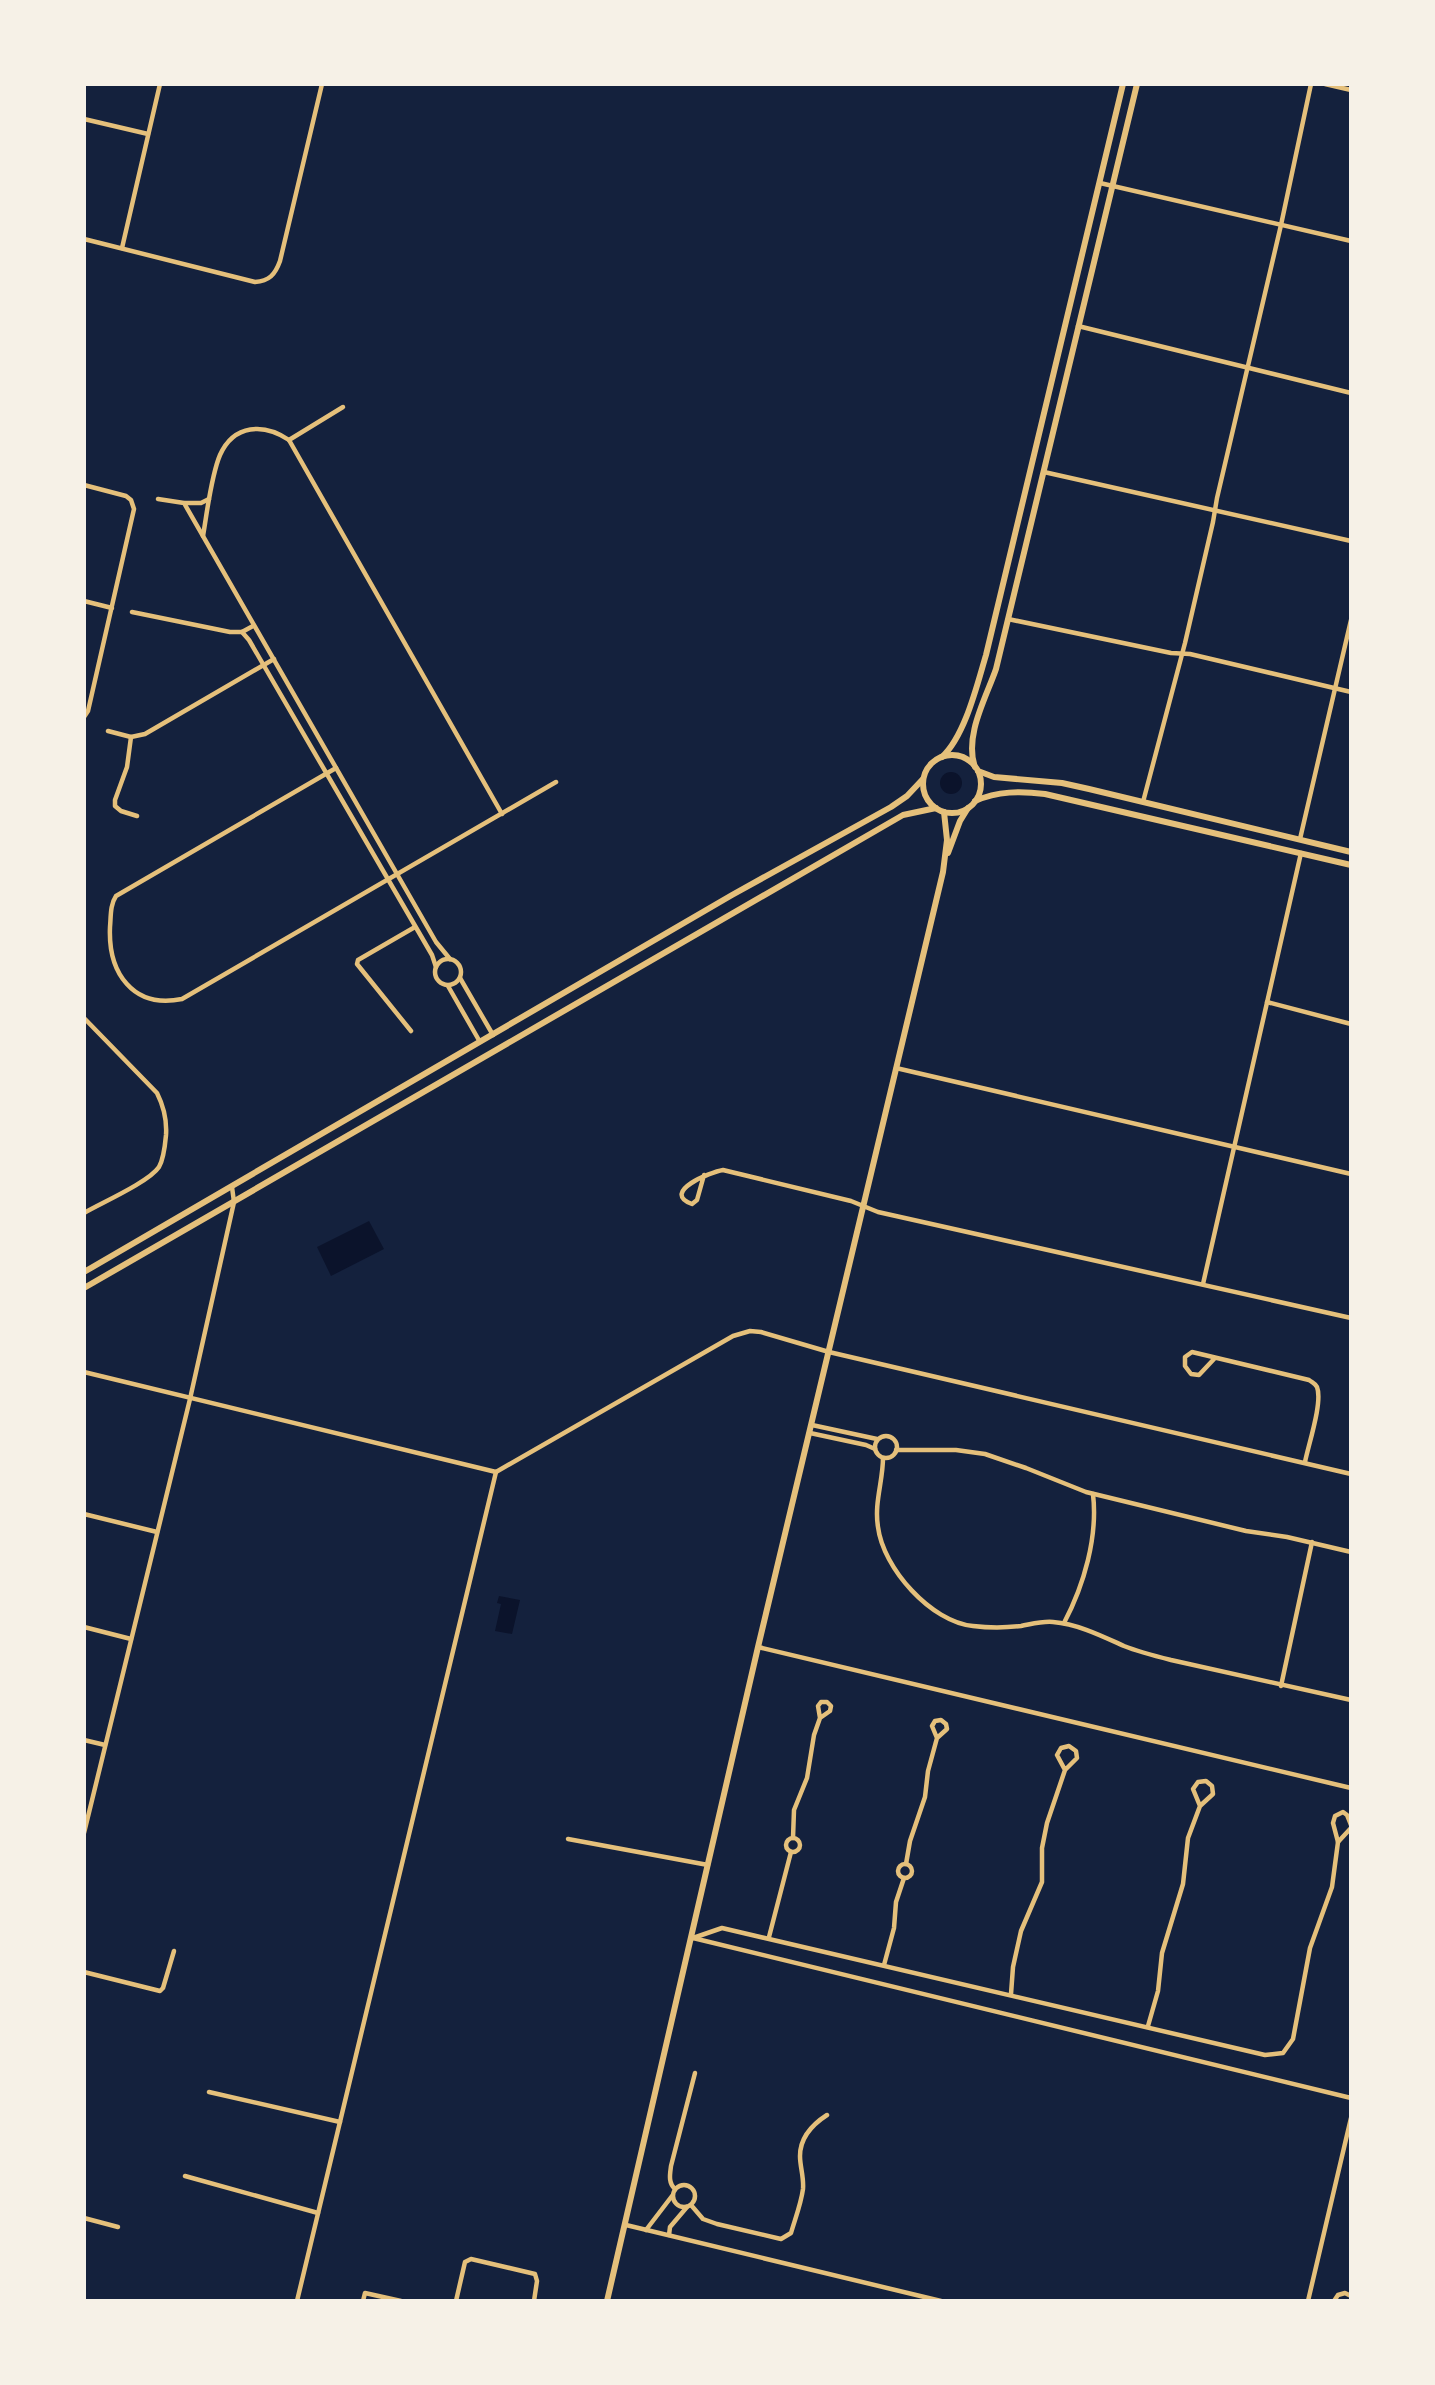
<svg xmlns="http://www.w3.org/2000/svg" width="1435" height="2385" font-family="Helvetica,sans-serif">
<rect width="100%" height="100%" fill="#14213d"/>
<g fill="#0b132b">
<circle cx="951" cy="783" r="11"/>
<polygon points="369,1221 384,1249 331,1276 317,1247"/>
<polygon points="499,1596 520,1600 512,1634 495,1631 501,1604 497,1603"/>
</g>
<g fill="none" stroke-linecap="round" stroke-linejoin="round">
<g stroke="#e5c07b" stroke-width="4.5">
<polyline points="1325,84 1351,90"/>
<polyline points="84,119 148,134"/>
<polyline points="1100,183 1351,241"/>
<path d="M84,239L255,282C269,281 275,275 280,261L322,84"/>
<polyline points="122,248 160,84"/>
<polyline points="1078,326 1351,393"/>
<polyline points="289,440 343,407"/>
<polyline points="1044,472 1351,541"/>
<polyline points="84,485 126,496 131,500 134,509 88,711 84,717"/>
<polyline points="158,499 184,503 436,942 450,959"/>
<polyline points="185,503 201,503 209,499"/>
<path d="M203,536C207,513 211,476 220,455C234,424 264,423 289,440L502,814"/>
<polyline points="84,601 112,608"/>
<polyline points="132,612 230,632 242,632 253,626"/>
<polyline points="1008,619 1171,653 1190,654 1351,692"/>
<polyline points="242,632 249,640 432,955 436,967"/>
<polyline points="108,731 131,737 145,734 274,659"/>
<polyline points="131,737 127,767 115,800 115,806 121,811 137,816"/>
<path d="M336,768L116,896C110,905 111,916 110,927C108,973 133,1009 182,999L556,782"/>
<polyline points="1143,802 1185,643 1213,522 1217,498 1281,225 1311,84"/>
<polyline points="1300,839 1351,620"/>
<circle cx="448" cy="972" r="13"/>
<polyline points="460,978 493,1035"/>
<polyline points="448,986 480,1042"/>
<polyline points="1267,1002 1351,1024"/>
<path d="M84,1018L157,1093C164,1107 167,1120 166,1135C165,1146 164,1158 159,1167C149,1182 101,1203 84,1213"/>
<polyline points="411,1031 357,964 358,960 415,927"/>
<polyline points="896,1068 1351,1174"/>
<path d="M704,1175L697,1200L692,1204C660,1192 711,1172 723,1170L851,1201L878,1212L1351,1318"/>
<polyline points="1203,1284 1301,853"/>
<path d="M1214,1359L1199,1375L1191,1374L1185,1366V1357L1192,1352L1309,1380C1313,1383 1315,1383 1317,1387C1323,1402 1308,1446 1305,1462"/>
<polyline points="84,1372 496,1472"/>
<polyline points="812,1425 877,1439"/>
<polyline points="810,1433 866,1445 875,1449"/>
<circle cx="886" cy="1447" r="11"/>
<polyline points="896,1450 956,1450 985,1454 1026,1468 1086,1492 1246,1531 1287,1537 1351,1552"/>
<path d="M883,1458C883,1481 874,1503 878,1527C883,1568 931,1622 973,1626C989,1628 1005,1628 1021,1626C1032,1624 1042,1621 1053,1622C1078,1624 1102,1636 1124,1646C1139,1652 1155,1656 1171,1660L1351,1700"/>
<polyline points="496,1472 733,1336 750,1331 761,1332 829,1352 1351,1474"/>
<polyline points="84,1514 157,1532"/>
<path d="M1064,1623C1084,1585 1098,1537 1093,1494"/>
<polyline points="84,1627 131,1639"/>
<polyline points="758,1647 1351,1788"/>
<polyline points="1281,1686 1312,1542"/>
<polyline points="84,1740 105,1745"/>
<polyline points="84,1833 190,1399 234,1202 232,1187"/>
<polyline points="793,1838 794,1810 807,1778 814,1735 820,1718 818,1706 821,1702 827,1702 831,1706 830,1711 820,1718"/>
<circle cx="793" cy="1845" r="7"/>
<polyline points="568,1839 708,1865"/>
<polyline points="1338,1842 1351,1828"/>
<polyline points="906,1864 910,1841 925,1797 928,1771 937,1738 947,1729 946,1724 941,1720 935,1721 932,1726 937,1738"/>
<circle cx="905" cy="1871" r="7"/>
<polyline points="769,1937 791,1852"/>
<polyline points="693,1938 722,1928 1265,2055 1283,2053 1293,2039 1310,1948 1332,1887 1338,1842 1333,1823 1335,1816 1343,1812 1347,1815 1351,1825"/>
<polyline points="693,1938 1351,2098"/>
<polyline points="884,1965 894,1928 896,1902 904,1878"/>
<polyline points="84,1972 160,1991 163,1988 174,1951"/>
<polyline points="1011,1994 1013,1967 1021,1931 1042,1882 1042,1848 1047,1823 1065,1770 1077,1758 1076,1751 1069,1746 1061,1748 1057,1755 1065,1770"/>
<polyline points="1148,2026 1158,1991 1162,1953 1183,1884 1188,1838 1200,1806 1213,1794 1212,1786 1206,1781 1198,1782 1193,1789 1200,1806"/>
<polyline points="209,2092 340,2122"/>
<polyline points="185,2176 318,2213"/>
<circle cx="684" cy="2196" r="11"/>
<path d="M675,2189C668,2183 670,2174 671,2166L695,2073"/>
<path d="M691,2205L703,2219L717,2224L781,2239L791,2233C795,2219 801,2204 803,2189C804,2177 800,2167 800,2156C800,2138 813,2124 827,2115"/>
<polyline points="84,2218 118,2227"/>
<polyline points="626,2225 941,2301"/>
<polyline points="646,2230 672,2196"/>
<polyline points="669,2235 670,2227 687,2207"/>
<polyline points="297,2301 496,1472"/>
<polyline points="363,2301 365,2293 401,2301"/>
<polyline points="456,2301 465,2262 471,2259 535,2274 537,2281 534,2301"/>
<polyline points="1308,2301 1351,2118"/>
<polyline points="1334,2301 1338,2295 1345,2293 1351,2296"/>
</g>
<g stroke="#e5c07b" stroke-width="6">
<circle cx="952" cy="784" r="29"/>
<path d="M942,757C965,736 977,685 986,655L1123,84"/>
<path d="M975,767C964,736 986,698 996,669L1137,84"/>
<polyline points="978,771 994,777 1062,783 1089,789 1351,852"/>
<path d="M975,801C998,791 1020,791 1045,794L1351,865"/>
<polyline points="948,853 960,821 968,808"/>
<polyline points="84,1272 732,895 891,807 907,796 923,779"/>
<polyline points="84,1288 903,815 936,808"/>
<polyline points="607,2301 758,1647 943,872 947,840 944,812"/>
</g>
</g>
<rect width="1435" height="2385" fill="none" stroke="#f6f1e7" stroke-width="172"/>
</svg>
